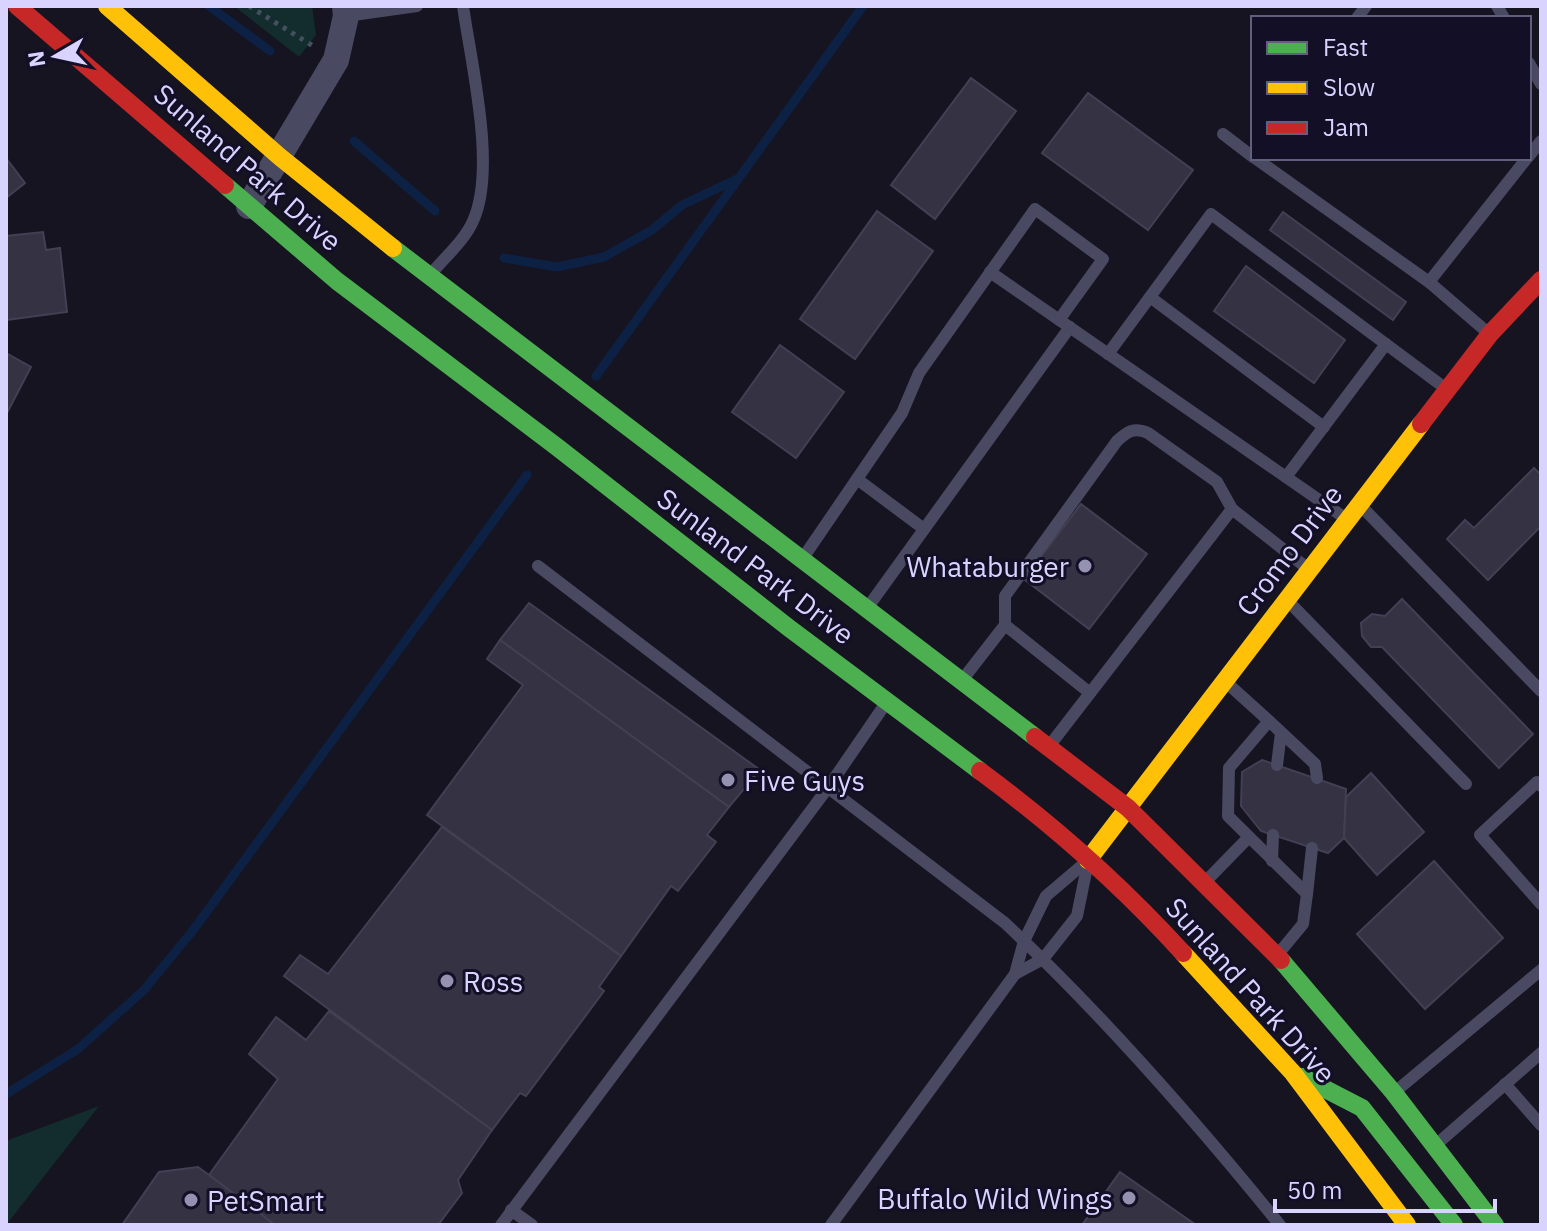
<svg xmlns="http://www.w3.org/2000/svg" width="1547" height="1231" font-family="'IBM Plex Sans',sans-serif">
<rect width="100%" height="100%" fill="#161421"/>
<g fill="#132c2d">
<polygon points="234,6 312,6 316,35 299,57"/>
<polygon points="99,1106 6,1225 6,1141"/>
</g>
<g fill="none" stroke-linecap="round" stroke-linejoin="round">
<g stroke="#0d2144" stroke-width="9">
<polyline points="209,6 270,51"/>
<polyline points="354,141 435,211"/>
<polyline points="504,258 557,267 604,257 652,230 682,205 737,179"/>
<polyline points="596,376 863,6"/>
<polyline points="6,1094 78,1049 144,990 194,929 527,475"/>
</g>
</g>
<g fill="#343243" stroke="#433f54" stroke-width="2">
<polygon points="971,78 1016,111 935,219 891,185"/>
<polygon points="1088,93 1193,170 1148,230 1042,153"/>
<polygon points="6,158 25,183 6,198"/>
<polygon points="877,211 933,251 855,359 800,319"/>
<polygon points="1283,212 1406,302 1393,320 1270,230"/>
<polygon points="43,232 46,250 60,248 67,312 6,320 6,236"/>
<polygon points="1246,266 1345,340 1314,383 1214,311"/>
<polygon points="780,345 844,392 796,458 732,412"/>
<polygon points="6,353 31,367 7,413 6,413"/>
<polygon points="1534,468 1541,475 1541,526 1488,580 1447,539 1465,520 1474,528"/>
<polygon points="1081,504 1147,554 1089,629 1024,579"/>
<polygon points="1402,599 1533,734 1499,768 1382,647 1371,647 1362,636 1361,623 1372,614 1385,616"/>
<polygon points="529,603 760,770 729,807 500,640"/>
<polygon points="500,640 729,807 707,835 716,842 678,891 671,886 621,956 427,815 523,685 487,659"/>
<polygon points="1262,760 1346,789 1344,838 1328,853 1261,831 1241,806 1242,772"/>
<polygon points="1371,773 1424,832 1377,875 1344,838 1346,797"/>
<polygon points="442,827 621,956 599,987 604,991 526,1096 520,1093 492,1130 284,976 300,955 328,974"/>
<polygon points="1434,861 1503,938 1425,1009 1357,934"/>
<polygon points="329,1011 492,1130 458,1180 462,1193 438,1225 275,1225 209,1175 278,1079 249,1054 276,1017 306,1040"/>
<polygon points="198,1167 209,1175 275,1225 122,1225 159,1172"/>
<polygon points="1120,1172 1196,1225 1082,1225"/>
</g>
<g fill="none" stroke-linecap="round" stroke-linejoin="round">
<polyline stroke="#44505f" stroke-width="5" stroke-dasharray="4 6" stroke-linecap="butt" points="249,6 313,46"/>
<g stroke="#4a4962" stroke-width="12">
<polyline points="1497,6 1504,18"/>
<polyline points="346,16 417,6"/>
<polyline points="1357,18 1366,6"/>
<polyline points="1529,63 1541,84"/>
<polyline points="1223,134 1253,157"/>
<polyline points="1529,156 1541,141"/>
<polyline points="1255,158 1429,282 1487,332"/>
<polyline points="990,272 1345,518"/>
<path d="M431,274C444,258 465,240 473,221C497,169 471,63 463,6"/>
<polyline points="1429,282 1527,158"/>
<polyline points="1150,297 1324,427"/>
<polyline points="1108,354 1211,214 1445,388"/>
<polyline points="1286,477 1386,344"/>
<polyline points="857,479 924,529"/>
<polyline points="1362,507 1541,691"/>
<polyline points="803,558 902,413 919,373 1035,209 1103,259 1059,320"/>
<path d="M538,566L1005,923C1104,1016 1194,1119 1280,1225"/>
<polyline points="1289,602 1466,784"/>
<polyline points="868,607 1070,327"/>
<path d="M1005,625V596L1117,441C1128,431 1134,427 1148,433L1217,482L1232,509"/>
<polyline points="963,679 1005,625 1090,693"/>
<polyline points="1227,683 1269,721 1229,768 1228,816 1307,894 1303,924 1279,953"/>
<polyline points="1269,721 1315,764 1317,778"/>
<polyline points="1050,745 1232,509 1307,568"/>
<polyline points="1277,765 1281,733"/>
<polyline points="1541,786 1537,782 1480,835 1541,904"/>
<polyline points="1272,861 1273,835"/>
<polyline points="1206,881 1249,837"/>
<polyline points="1307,894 1312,848"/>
<polyline points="1015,974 1043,959 1077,916 1087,867"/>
<polyline points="1505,1084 1541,1125"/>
<polyline points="1396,1091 1541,970"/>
<polyline points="1438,1143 1541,1053"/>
<polyline points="511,1210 532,1225"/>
<polyline points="501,1225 827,789 886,703"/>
<polyline points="831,1225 1015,974 1024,941 1046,896 1086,862"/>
</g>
<polyline stroke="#4a4962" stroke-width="26" points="249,206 336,60 346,16 345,6"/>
<g stroke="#4caf50" stroke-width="18">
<polyline points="225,185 337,281 557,447 789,628 980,771"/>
<polyline points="393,248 1035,737"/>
<polyline points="1281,960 1394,1093 1495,1225"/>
<polyline points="1302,1077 1362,1108 1454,1225"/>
</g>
<g stroke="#ffc107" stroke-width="18">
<polyline points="107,6 280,157 393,248"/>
<polyline points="1088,860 1421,424"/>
<polyline points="1183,953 1293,1073 1407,1225"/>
</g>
<g stroke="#c62828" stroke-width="18">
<polyline points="17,6 225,185"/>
<polyline points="1421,424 1490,334 1541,280"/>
<polyline points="1035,737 1128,808 1281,960"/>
<path d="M980,771C1052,824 1122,886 1183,953"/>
</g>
</g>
<g fill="#9591b1" stroke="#130f26" stroke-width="3">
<circle cx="1085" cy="566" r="8"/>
<circle cx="728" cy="780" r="8"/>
<circle cx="447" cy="981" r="8"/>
<circle cx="1129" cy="1198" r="8"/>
<circle cx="191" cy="1200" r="8"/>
</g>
<g text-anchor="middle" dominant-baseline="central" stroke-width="6" stroke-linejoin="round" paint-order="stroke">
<g font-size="28" fill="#d9d4ff" stroke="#130f26">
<text transform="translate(248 167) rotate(41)">Sunland Park Drive</text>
<text transform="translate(1289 550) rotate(-53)">Cromo Drive</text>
<text transform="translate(756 566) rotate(37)">Sunland Park Drive</text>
<text transform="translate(1251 990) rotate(48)">Sunland Park Drive</text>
</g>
<g font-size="28" fill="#d9d4ff" stroke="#130f26" text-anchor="start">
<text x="1069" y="566" text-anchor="end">Whataburger</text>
<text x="744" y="780">Five Guys</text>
<text x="463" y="981">Ross</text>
<text x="1113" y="1198" text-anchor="end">Buffalo Wild Wings</text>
<text x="207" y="1200">PetSmart</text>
</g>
</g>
<rect width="1547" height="1231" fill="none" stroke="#d9d4ff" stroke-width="16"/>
<rect x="1251" y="16" width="280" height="144" fill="#130f26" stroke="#625e7d" stroke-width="2"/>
<rect x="1267" y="42" width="40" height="12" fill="#4caf50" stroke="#625e7d" stroke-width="2"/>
<text x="1323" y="56" font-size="24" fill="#d9d4ff">Fast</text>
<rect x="1267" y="82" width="40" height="12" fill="#ffc107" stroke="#625e7d" stroke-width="2"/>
<text x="1323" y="96" font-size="24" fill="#d9d4ff">Slow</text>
<rect x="1267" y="122" width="40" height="12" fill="#c62828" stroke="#625e7d" stroke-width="2"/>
<text x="1323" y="136" font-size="24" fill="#d9d4ff">Jam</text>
<g transform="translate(56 56) rotate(261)" stroke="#130f26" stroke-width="6" paint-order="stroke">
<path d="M0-6L14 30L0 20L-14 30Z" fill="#d9d4ff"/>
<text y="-12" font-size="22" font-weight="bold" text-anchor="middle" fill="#d9d4ff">N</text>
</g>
<path d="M1275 1199v12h220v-12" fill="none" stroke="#d9d4ff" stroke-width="4"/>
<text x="1287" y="1199" font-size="24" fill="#d9d4ff" stroke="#130f26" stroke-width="6" paint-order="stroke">50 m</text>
</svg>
